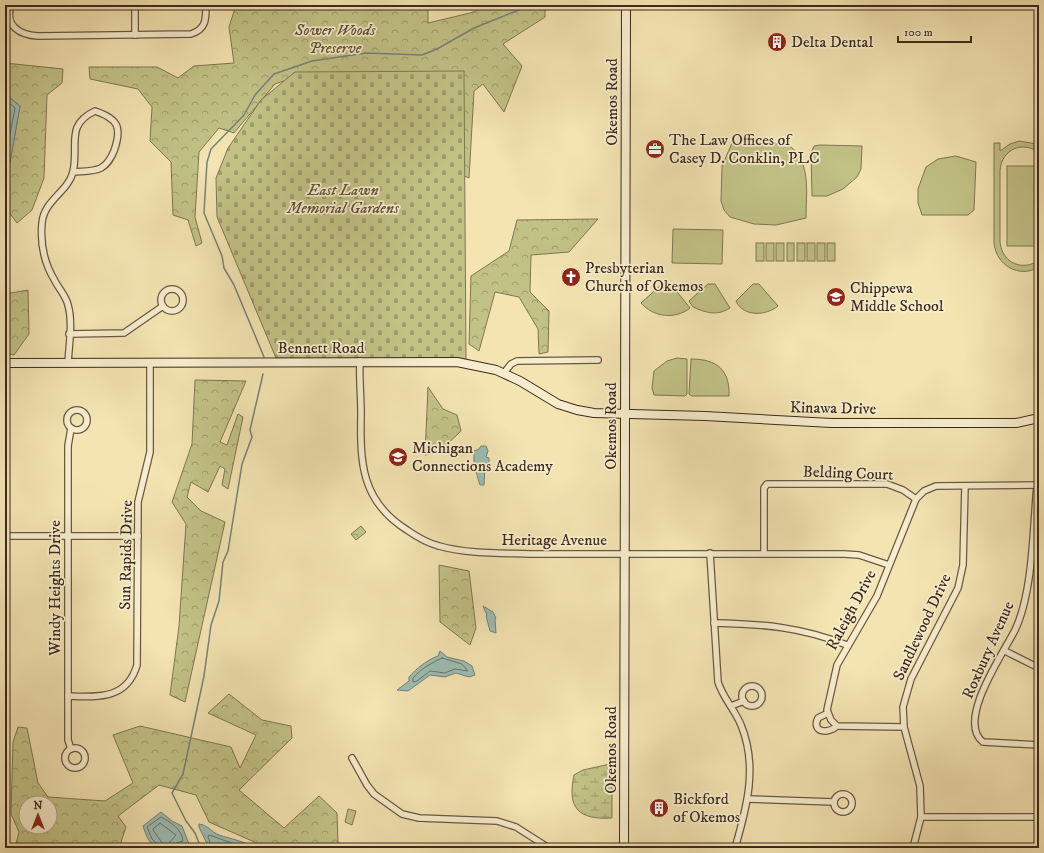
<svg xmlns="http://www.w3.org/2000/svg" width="1044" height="853" font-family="'IM FELL DW Pica',serif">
<defs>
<pattern id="forest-crowns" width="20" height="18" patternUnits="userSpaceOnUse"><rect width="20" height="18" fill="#c2c287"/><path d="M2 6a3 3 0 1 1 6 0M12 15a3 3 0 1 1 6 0" fill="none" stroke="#9f9e6e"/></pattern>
<pattern id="wetland-marsh" width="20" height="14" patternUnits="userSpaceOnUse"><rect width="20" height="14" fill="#c2c287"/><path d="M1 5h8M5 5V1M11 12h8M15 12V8" fill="none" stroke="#9f9e6e"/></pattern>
<pattern id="cemetery-stones" width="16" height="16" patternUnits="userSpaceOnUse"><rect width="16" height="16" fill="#c2c287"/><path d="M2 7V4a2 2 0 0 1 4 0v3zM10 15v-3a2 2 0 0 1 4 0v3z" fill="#9f9e6e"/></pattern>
</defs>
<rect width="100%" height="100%" fill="#f3e4b2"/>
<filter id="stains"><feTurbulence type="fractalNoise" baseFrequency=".005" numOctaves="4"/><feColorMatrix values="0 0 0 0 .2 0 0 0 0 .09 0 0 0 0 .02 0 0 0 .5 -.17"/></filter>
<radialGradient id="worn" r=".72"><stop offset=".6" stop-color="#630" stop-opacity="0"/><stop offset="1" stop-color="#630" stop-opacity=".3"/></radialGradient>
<g fill="url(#forest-crowns)" stroke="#7f7652" fill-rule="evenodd">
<polygon points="236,5 428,5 428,23 470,13 490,5 545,5 545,17 503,44 522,66 504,112 483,84 474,91 469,178 455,172 309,72 275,84 234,133 219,128 199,152 195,217 202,243 196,246 188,220 173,215 171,162 150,141 152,107 138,89 90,79 89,67 157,67 178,78 194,66 234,63 229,27"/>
<polygon points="5,63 63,69 62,83 47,95 44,178 32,210 17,223 5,207 5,168 10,162 20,106 5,94"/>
<polygon points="598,219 569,252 531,255 530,292 549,311 548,352 539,354 538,329 519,297 495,292 479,351 469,344 471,276 509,251 517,220"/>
<polygon points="28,290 29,334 14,355 5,353 5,294"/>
<polygon points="195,380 246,381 220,442 227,445 238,414 243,417 228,489 222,485 225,469 220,466 208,492 191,482 187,497 201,511 225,522 185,702 170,695 179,626 186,524 172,502 192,444"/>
<polygon points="428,387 443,409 457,415 461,431 439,452 425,455"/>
<polygon points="361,526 366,532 356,540 351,534"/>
<polygon points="439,565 469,571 476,628 470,645 440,622"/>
<path d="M229,694L262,720L291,726L292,738L239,790L284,828L319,796L337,813L338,843L347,848H268L209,822L196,795L159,785L118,816L126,827L121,842L124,848H99L97,844L93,848H15L19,832L11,814L13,742L18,727L27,728L38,783L48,797L105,801L133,783L113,735L140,726L231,747L240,768L256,735L208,713ZM26,803H50V827H26Z"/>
</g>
<path fill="url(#wetland-marsh)" stroke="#7f7652" d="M610,764L612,774V818C578,820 567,808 574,775L583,770Z"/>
<polygon fill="url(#cemetery-stones)" stroke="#7f7652" points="464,71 466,359 276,358 217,217 216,178 228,148 261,100 295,72"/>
<g fill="#c2c287" stroke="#7f7652">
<path d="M1019,141L1037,144L1039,145V153C1023,140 1002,149 1000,170V242C1002,263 1023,272 1039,260V267C1019,279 996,265 994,243V143H1000V151L1010,144Z"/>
<path d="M732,143L787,144C812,160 806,193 806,218L776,225L754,224L730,217L724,210L721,201L722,166Z"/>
<polygon points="820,145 862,146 861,169 857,177 843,189 827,196 812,196 811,153 814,146"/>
<polygon points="956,156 976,162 974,210 968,215 922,215 918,203 918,189 926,167 938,159"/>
<rect x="1007" y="166" width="32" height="80"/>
<polygon points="673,229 723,230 722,264 672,263"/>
<rect x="756" y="243" width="8" height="18"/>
<rect x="766" y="243" width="8" height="18"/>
<rect x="776" y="243" width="8" height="18"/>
<rect x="787" y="243" width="7" height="18"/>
<rect x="797" y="243" width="8" height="18"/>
<rect x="807" y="243" width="8" height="18"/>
<rect x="817" y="243" width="8" height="18"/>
<rect x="827" y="243" width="8" height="18"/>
<path d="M663,283H670L690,308C675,320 653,317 641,303Z"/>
<path d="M708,284H715L730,308C718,316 706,313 693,307L689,301Z"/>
<path d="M753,284H759L778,306C766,316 743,317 736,301Z"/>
<polygon points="677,358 687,359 687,394 685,396 654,395 652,388 654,371 667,361"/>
<path d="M691,359C717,359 730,370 729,396H692L689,394Z"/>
<polygon points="348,809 356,811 352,825 345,822"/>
</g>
<g fill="#9dbdb4" stroke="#768278">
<polygon points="5,94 20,106 10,162 5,167"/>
<polygon points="481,446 486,446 488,451 486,457 489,458 489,462 485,466 484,485 480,485 474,465 474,451 479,449"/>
<polygon points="483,606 493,612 496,618 495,619 496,633 490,631 486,616 487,615"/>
<path d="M440,651L447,657L464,661L472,666L475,675L469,677L456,673L445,677L430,675L408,691L397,690L409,681V677C417,668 427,660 438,656Z"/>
<path d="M161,812L172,821L182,826L189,844L178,846L176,848C154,848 150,848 143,826Z"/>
<path d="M199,824C208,825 211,832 219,835C231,839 244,841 255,848H209L199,827Z"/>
</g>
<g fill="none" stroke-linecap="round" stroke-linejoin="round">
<g stroke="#6c7469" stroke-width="1">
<polyline points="5,99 15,108 5,161"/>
<path d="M442,658L462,664L468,671L455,669L445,673L430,671L417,681L413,682V678C421,669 431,663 442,658Z"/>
<path d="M158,848L157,844L152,839L147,827L161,817C170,822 182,829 183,841L176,843L173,848"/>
<path d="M163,848C163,840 156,837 153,829L160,823L176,835L170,842L168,848"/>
<polyline points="212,848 208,837 209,835 246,848"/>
</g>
<g stroke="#768278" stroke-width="1.5">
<polyline points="264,357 234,285 224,268 222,256 204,213 207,162 211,149 244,115 255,95 274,74 312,61 366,53 422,55 437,49 474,28 531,5"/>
<polyline points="201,848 195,833 186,821 172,793 183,774 204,676 211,625 219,601 223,562 228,551 242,464 252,437 250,430 263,374"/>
</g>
<g stroke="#6a5843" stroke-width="8">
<g id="street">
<path d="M11,5C4,26 20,35 38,36L191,34C206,29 206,20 206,5"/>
<polyline points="135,5 135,35"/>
<circle cx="172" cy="300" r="11"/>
<polyline points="69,334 124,333 163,306"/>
<path d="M360,361C359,379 361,396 361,413C360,463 361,501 407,530C417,537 427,543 439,546C468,554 500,553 530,554H844L859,555L889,565"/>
<path d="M68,363C69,345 73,322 68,305C66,296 59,289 55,281C44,263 40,244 42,223C44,200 68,192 73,172C79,145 65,125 95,111C119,119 122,128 114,151C111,158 108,164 101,168C93,172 82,171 73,172"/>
<polyline points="504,373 511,364 517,361 598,360"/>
<circle cx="77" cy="420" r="10"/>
<path d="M1037,485C1033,527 1033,593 1015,630C1003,654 956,721 983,742L1039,745"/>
<polyline points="5,536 138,536"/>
<path d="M710,553L718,682C723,698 735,710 741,725C758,766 747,807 735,848"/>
<polyline points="764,553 764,488 767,484 887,484 903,490 916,499"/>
<path d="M714,623C764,624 800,627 847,645"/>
<polyline points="1005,651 1039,668"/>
<circle cx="752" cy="696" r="10"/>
<path d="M68,696C97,697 127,700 137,665L138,502L150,452V362"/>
<polyline points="731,706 744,701"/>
<path d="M828,713L818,718C811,733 829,734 837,726"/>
<polyline points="904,727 837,726 831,720 827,710 837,665 877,596 916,499 924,491 936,486 1039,485"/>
<circle cx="75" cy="758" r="10"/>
<polyline points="71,749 68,740 68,446 71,428"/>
<polyline points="352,758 367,785 374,794 402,814 419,818 497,821 516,827 549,848"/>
<circle cx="843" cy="803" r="9"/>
<polyline points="748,799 834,802"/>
<polyline points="921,817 1039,817"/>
<polyline points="913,848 921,817 920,786 904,727 903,707 911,679 958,588 963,565 965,486"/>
</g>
</g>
<g stroke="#3c2a1e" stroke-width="10">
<g id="secondary">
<polyline points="5,363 457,362 496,370 520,381 558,404 577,410 594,413 705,416 831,423 1016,423 1039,418"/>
<polyline points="624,848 626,5"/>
</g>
</g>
<use href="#street" stroke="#f7edcd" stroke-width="5.5"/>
<use href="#secondary" stroke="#f7edcd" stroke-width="8"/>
</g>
<defs>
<g id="building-disc" transform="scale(1)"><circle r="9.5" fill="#8f2418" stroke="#f7edcd"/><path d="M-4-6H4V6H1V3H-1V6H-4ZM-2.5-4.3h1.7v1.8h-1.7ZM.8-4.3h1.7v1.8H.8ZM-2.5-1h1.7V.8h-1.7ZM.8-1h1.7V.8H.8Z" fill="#fff"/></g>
<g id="office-disc" transform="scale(1)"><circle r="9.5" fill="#8f2418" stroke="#f7edcd"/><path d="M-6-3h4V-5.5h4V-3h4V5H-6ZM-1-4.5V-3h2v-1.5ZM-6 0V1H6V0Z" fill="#fff"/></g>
<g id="church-disc" transform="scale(1)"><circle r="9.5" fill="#8f2418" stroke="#f7edcd"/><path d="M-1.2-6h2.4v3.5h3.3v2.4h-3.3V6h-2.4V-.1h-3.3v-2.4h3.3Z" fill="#fff"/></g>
<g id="school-disc" transform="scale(1)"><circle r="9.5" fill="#8f2418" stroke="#f7edcd"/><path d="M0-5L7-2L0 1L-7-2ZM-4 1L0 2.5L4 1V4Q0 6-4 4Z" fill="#fff"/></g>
</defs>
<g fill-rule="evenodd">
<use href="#building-disc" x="777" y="42"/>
<use href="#office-disc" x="655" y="149"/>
<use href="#church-disc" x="571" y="277"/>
<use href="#school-disc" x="836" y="297"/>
<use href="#school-disc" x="398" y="457"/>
<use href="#building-disc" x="659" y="808"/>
</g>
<g text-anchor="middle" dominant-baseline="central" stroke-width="3.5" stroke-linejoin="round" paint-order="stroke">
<g font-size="16" font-style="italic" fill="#5e5038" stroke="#f7edcd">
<text x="335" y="30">Sower Woods<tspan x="335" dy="18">Preserve</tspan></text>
<text x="343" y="190">East Lawn<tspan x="343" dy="18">Memorial Gardens</tspan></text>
</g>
<g font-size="16" fill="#3c2a1e" stroke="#f7edcd" text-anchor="start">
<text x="791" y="42">Delta Dental</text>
<text x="669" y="140">The Law Offices of<tspan x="669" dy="18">Casey D. Conklin, PLC</tspan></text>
<text x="585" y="268">Presbyterian<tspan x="585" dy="18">Church of Okemos</tspan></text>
<text x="850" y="288">Chippewa<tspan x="850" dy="18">Middle School</tspan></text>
<text x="412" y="448">Michigan<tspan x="412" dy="18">Connections Academy</tspan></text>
<text x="673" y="799">Bickford<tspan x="673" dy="18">of Okemos</tspan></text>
</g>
<g font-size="16" fill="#3c2a1e" stroke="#f7edcd">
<text transform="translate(612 102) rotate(-90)">Okemos Road</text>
<text x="321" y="348">Bennett Road</text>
<text transform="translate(833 408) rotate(1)">Kinawa Drive</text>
<text transform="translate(611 426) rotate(-90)">Okemos Road</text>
<text transform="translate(848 473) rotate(2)">Belding Court</text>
<text x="554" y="540">Heritage Avenue</text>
<text transform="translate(126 555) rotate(-89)">Sun Rapids Drive</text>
<text transform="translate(55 588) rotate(-90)">Windy Heights Drive</text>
<text transform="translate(851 610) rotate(-62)">Raleigh Drive</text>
<text transform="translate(922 627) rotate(-65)">Sandlewood Drive</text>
<text transform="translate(988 650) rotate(-66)">Roxbury Avenue</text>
<text transform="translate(611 750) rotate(-90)">Okemos Road</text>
</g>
</g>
<rect width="1044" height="853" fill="none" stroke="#f3e4b2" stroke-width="20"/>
<rect x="6" y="6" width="1032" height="841" fill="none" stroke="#3c2a1e" stroke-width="2"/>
<rect x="10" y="10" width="1024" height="833" fill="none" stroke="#3c2a1e"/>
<g transform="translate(38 815)"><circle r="19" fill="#f7edcd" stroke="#ac9f87"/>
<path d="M0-3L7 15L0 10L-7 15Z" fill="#8f2418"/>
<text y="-6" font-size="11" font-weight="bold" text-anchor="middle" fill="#3c2a1e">N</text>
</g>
<path d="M898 36v6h73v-6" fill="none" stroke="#3c2a1e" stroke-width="2"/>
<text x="904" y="36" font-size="12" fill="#3c2a1e" stroke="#f7edcd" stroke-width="3" paint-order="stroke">100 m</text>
<rect width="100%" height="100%" filter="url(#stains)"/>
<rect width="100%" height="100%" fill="url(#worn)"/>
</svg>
